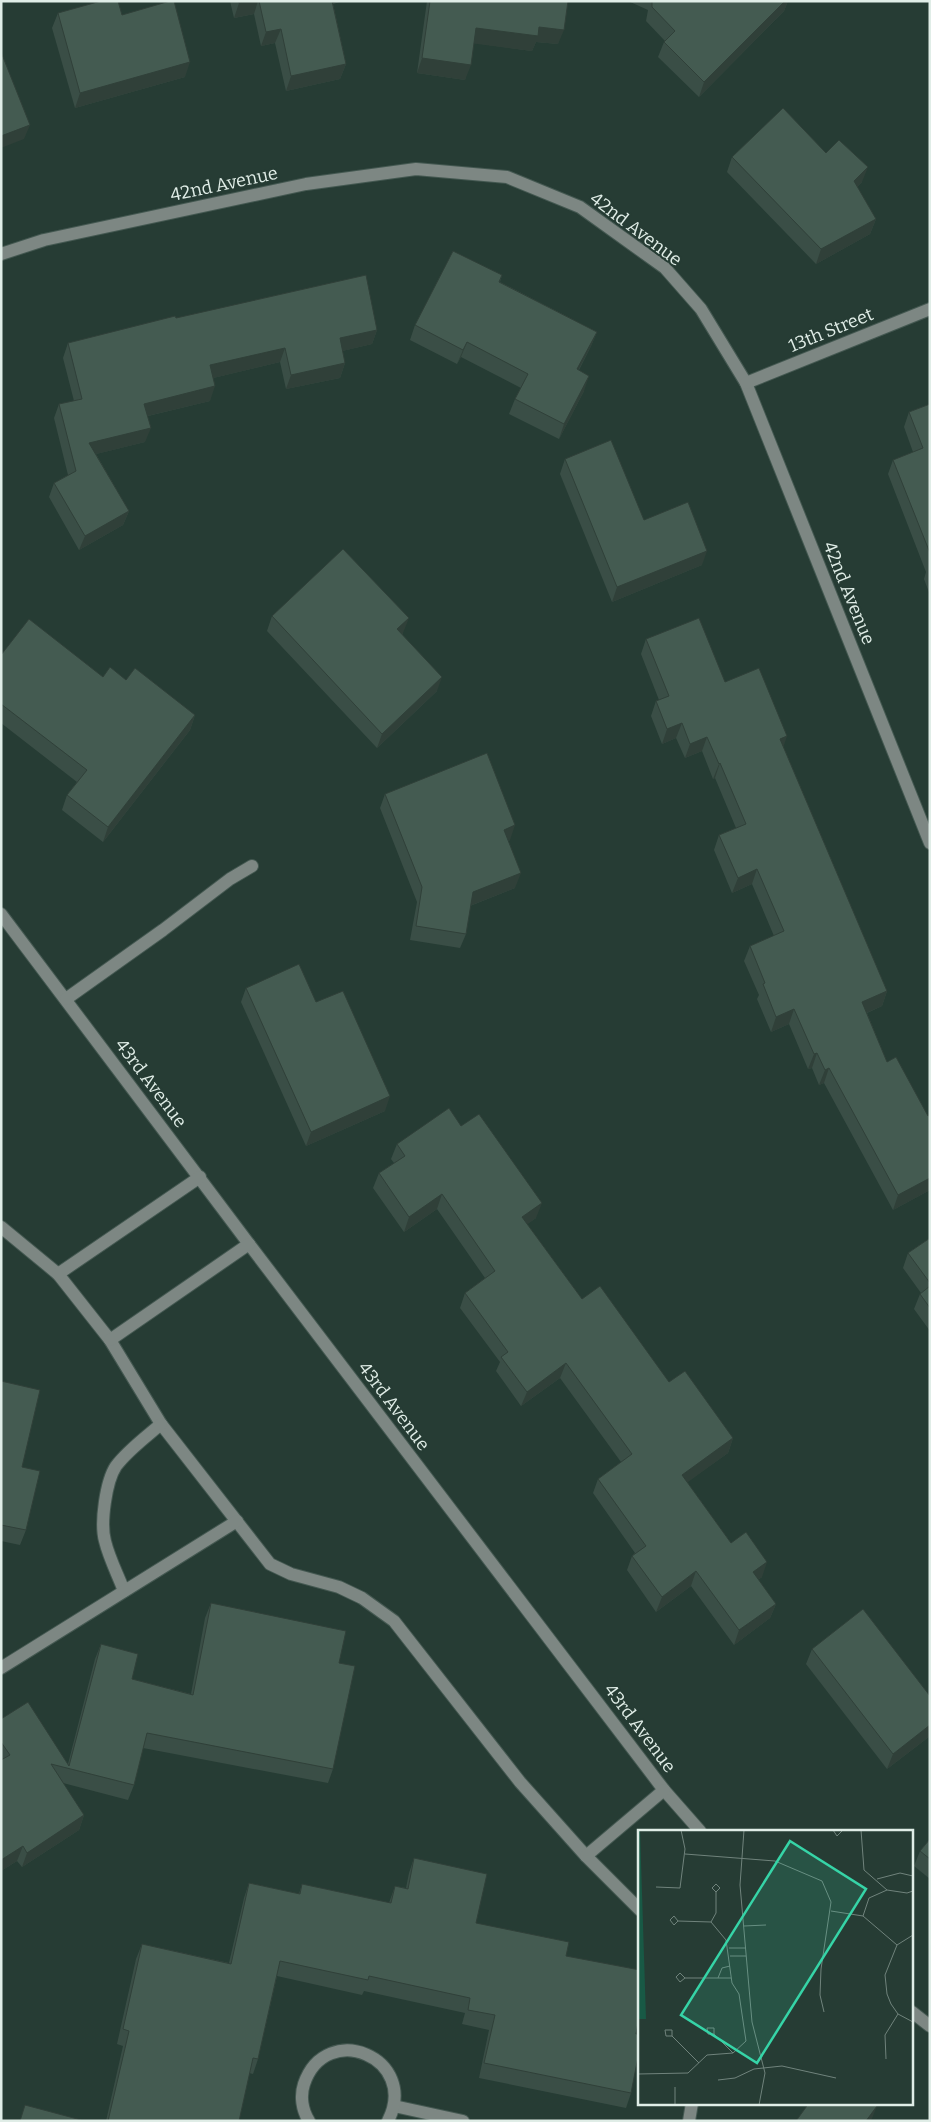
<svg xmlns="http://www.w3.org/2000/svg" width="931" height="2122" font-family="Bitter,serif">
<rect width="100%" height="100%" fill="#263c34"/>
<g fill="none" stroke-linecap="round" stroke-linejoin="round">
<g stroke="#445851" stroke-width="14">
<g id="minor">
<polyline points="1,254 44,240 306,184 416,169 507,177 580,207 665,268 701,309 746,383 930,843"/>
<polyline points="746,383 930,309"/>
<polyline points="1,914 249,1244 664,1790 700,1831"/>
<polyline points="66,999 163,930 230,879 252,866"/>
<polyline points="1,1227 58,1274 110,1340 161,1424 270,1564 291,1574 339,1587 362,1598 394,1621 520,1782 586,1856 640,1910"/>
<polyline points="58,1274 200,1177"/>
<polyline points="110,1340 249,1244"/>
<path d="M124,1591C118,1575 109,1558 105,1541C100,1523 106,1481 116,1466C128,1450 146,1437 161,1424"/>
<polyline points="1,1668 237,1521"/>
<polyline points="586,1856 664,1790"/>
<polyline points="912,2012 930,2026"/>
<polyline points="394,2106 463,2121"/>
<path d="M309,2121C302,2110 300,2096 304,2084C326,2019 420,2058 388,2121"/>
<polyline points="689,2121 692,2103"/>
</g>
</g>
<use href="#minor" stroke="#7d8783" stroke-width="12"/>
</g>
<g fill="#3a4e46">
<polygon points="230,1 343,1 333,4 346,64 340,79 286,91 275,43 261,46 254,14 234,18"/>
<polygon points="427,1 568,1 558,44 536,42 532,51 474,43 465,80 417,73"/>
<polygon points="628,1 788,1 784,11 699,97 658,57 664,42 665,41 646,21 648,10"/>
<polygon points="58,13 122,15 185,77 75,108 52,28"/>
<polygon points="826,153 862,182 857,187 876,219 870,234 816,264 727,172 732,157"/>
<polygon points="502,275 500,282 597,332 591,346 579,370 584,391 559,439 509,414 515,399 521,388 461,357 457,364 410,340 415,325"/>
<polygon points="176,318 377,330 372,344 342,351 345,363 340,378 286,389 280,362 213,378 210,401 148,416 145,442 96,454 129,511 123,525 79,550 49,497 54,483 68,475 54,418 59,404 74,401 63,358 68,343"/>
<polygon points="930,404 930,595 924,579 926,572 888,474 893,460 913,452 904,427 909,412"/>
<polygon points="565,459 644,520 702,565 612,602 560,474"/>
<polygon points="272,616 403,633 402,634 437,691 377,748 267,631"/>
<polygon points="646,639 725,682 783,746 887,991 882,1006 867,1013 887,1062 928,1116 930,1115 930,1190 893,1210 824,1083 819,1085 812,1068 808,1069 789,1024 771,1032 757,999 759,995 744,961 750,946 774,936 752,884 732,893 714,850 719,835 736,828 715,778 713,779 702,751 685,758 676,738 662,744 651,716 656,701 659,700 641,654"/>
<polygon points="1,655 103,677 126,680 195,715 190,730 103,842 62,810 67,795 77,782 1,723"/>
<polygon points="385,794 510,840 508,841 515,888 470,906 466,934 460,948 410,940 417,902 380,808"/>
<polygon points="246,988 316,1002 385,1111 306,1146 241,1002"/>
<polygon points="461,1126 536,1218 527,1224 582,1299 669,1382 733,1438 728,1453 687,1482 731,1543 762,1577 758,1580 776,1604 770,1618 734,1645 691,1586 656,1612 627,1570 632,1556 635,1553 593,1493 598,1479 621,1462 560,1378 521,1406 496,1371 500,1362 460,1308 465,1293 485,1278 437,1209 404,1232 373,1188 379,1173 394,1163 391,1159 397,1144"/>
<polygon points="930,1238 930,1331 914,1309 920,1294 921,1293 903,1268 908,1253"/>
<polygon points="1,1381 22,1467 26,1530 20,1545 1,1541"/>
<polygon points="211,1603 339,1663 333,1769 328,1783 143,1748 134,1785 128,1800 63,1783 84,1815 79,1830 22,1867 17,1861 1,1871 1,1719 68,1764 95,1659 101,1644 132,1679 191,1694 205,1618"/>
<polygon points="812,1649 930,1696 930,1736 887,1769 806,1664"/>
<polygon points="930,1839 930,1879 914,1866 920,1851"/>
<polygon points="414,1858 476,1923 566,1956 636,2034 631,2093 626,2108 479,2078 489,2030 462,2024 465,2013 364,1991 362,1995 277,1976 258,2059 253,2074 249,2073 239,2121 106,2121 123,2046 117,2044 136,1959 142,1944 229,1963 244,1898 249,1883 299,1894 302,1884 389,1903 395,1886 406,1888 409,1873"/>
</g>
<g fill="#304039">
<polygon points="248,1 258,1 254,14 234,18 239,3"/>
<polygon points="326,1 343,1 324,5"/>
<polygon points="785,1 788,1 784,11 699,97 704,82"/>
<polygon points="539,27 564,30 558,44 536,42 532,51 470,43 476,28"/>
<polygon points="281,29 275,43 261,46 266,32"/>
<polygon points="422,58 471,65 465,80 417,73"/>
<polygon points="190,62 185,77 75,108 80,93"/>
<polygon points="346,64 340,79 286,91 291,76"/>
<polygon points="30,125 24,139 1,148 1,136"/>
<polygon points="868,167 862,182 849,196 854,181"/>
<polygon points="876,219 870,234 816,264 821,249"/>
<polygon points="377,330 372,344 334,353 340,338"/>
<polygon points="597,332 591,346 571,384 577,369"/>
<polygon points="467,342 461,357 457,364 463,350"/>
<polygon points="285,348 280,362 205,380 210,365"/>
<polygon points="345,363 340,378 286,389 291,375"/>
<polygon points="589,376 584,391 559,439 564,424"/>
<polygon points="215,386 210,401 139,418 144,404"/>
<polygon points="151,428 145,442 84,457 89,443"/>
<polygon points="129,511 123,525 79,550 85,536"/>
<polygon points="707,551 702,565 612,602 617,587"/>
<polygon points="409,618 403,633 392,644 397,629"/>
<polygon points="442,677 437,691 377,748 382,734"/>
<polygon points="195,715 190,730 103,842 108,827"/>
<polygon points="682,723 676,738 662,744 667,729"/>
<polygon points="787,736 782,751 780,739"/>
<polygon points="707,737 702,751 685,758 690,744"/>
<polygon points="720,763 715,778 713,779 719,764"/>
<polygon points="515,825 510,840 498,845 504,830"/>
<polygon points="757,869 752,884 732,893 738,878"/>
<polygon points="521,873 515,888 467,907 473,892"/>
<polygon points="887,991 882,1006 857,1017 862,1002"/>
<polygon points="794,1009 789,1024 771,1032 776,1017"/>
<polygon points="817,1053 812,1068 808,1069 814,1054"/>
<polygon points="829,1068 824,1083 819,1085 825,1070"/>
<polygon points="390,1096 385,1111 306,1146 311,1132"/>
<polygon points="930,1178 930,1190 893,1210 898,1195"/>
<polygon points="442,1194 437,1209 404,1232 409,1217"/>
<polygon points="542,1203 536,1218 517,1232 522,1217"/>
<polygon points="566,1363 560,1378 521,1406 527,1392"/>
<polygon points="733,1438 728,1453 677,1490 682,1475"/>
<polygon points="767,1562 762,1577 747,1587 753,1572"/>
<polygon points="696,1571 691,1586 656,1612 662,1597"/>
<polygon points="776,1604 770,1618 734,1645 739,1630"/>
<polygon points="930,1725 930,1736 887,1769 893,1754"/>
<polygon points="84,1815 79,1830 22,1867 27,1853"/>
<polygon points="23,1846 17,1861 1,1871 1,1860"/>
<polygon points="877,2106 871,2121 866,2121"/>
</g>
<g fill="#445b51" stroke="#304039">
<polygon points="101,1 118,1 122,15 170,1 174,1 190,62 80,93 58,13"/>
<polygon points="239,1 248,1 239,3"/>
<polygon points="259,1 332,1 346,64 291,76 281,29 266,32"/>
<polygon points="430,1 568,1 564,30 539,27 538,36 476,28 471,65 422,58"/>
<polygon points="652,1 785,1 704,82 664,42 675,31 652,7"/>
<polygon points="1,52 30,125 1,136"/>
<polygon points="783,108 826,153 839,140 868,167 854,181 876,219 821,249 732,157"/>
<polygon points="453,251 502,275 499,282 597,332 577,369 589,376 564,424 515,399 528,374 467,342 463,350 415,325"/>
<polygon points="366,275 377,330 340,338 345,363 291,375 285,348 210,365 215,386 144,404 151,428 89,443 129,511 85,536 54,483 76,471 59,404 82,399 68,343 175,316 176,318"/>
<polygon points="930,404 930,553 893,460 923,448 909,412"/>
<polygon points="611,440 644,520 688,502 707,551 617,587 565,459"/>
<polygon points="343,549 409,618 397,629 442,677 382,734 272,616"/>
<polygon points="699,618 725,682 759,668 787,736 780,739 887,991 862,1002 887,1062 896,1057 928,1116 930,1115 930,1178 898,1195 829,1068 825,1070 817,1053 814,1054 794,1009 776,1017 763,984 765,983 750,946 784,931 757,869 738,878 719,835 746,824 720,763 719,764 707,737 690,744 682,723 667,729 656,701 669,696 646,639"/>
<polygon points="29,619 103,677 110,667 126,680 135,668 195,715 108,827 67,795 87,770 1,704 1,655"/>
<polygon points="487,753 515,825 504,830 521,873 473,892 466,934 416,926 422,887 385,794"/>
<polygon points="299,964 316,1002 343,991 390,1096 311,1132 246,988"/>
<polygon points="449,1108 461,1126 479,1114 542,1203 522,1217 582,1299 600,1286 669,1382 685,1371 733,1438 682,1475 731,1543 746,1532 767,1562 753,1572 776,1604 739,1630 696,1571 662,1597 632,1556 646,1546 598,1479 632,1454 566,1363 527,1392 501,1357 508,1352 465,1293 495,1271 442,1194 409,1217 379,1173 405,1156 397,1144"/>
<polygon points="930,1238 930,1283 908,1253"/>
<polygon points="930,1286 930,1308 920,1294"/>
<polygon points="1,1381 40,1390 22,1467 40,1471 26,1530 1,1525"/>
<polygon points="211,1603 346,1631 339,1663 355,1666 333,1769 147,1733 134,1785 51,1764 84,1815 27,1853 23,1846 1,1860 1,1760 10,1755 1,1742 1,1719 28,1702 69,1766 101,1644 138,1654 132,1679 193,1695"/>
<polygon points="863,1609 930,1696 930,1725 893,1754 812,1649"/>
<polygon points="930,1839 930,1859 920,1851"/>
<polygon points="414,1858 487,1874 476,1923 569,1942 566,1956 640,1970 640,2012 636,2034 640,2034 640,2047 631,2093 484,2063 495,2015 468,2010 470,1998 369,1976 368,1980 280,1961 258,2059 253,2058 239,2121 108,2121 129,2031 123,2029 142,1944 231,1964 249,1883 300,1894 302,1884 391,1903 395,1886 408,1889"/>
<polygon points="809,2103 873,2103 877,2106 866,2121 796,2121"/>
<polygon points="25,2105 85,2121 20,2121"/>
</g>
<g text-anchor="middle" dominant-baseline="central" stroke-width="4" stroke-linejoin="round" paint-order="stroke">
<g font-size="18" fill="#e0ede7" stroke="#263c34">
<text transform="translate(224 184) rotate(-12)">42nd Avenue</text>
<text transform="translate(636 229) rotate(37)">42nd Avenue</text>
<text transform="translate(831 330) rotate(-22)">13th Street</text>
<text transform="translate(849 593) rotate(68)">42nd Avenue</text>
<text transform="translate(151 1083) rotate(53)">43rd Avenue</text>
<text transform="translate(394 1406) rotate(53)">43rd Avenue</text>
<text transform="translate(640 1728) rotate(53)">43rd Avenue</text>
</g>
</g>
<g transform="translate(638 1830)">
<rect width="275" height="275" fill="#263c34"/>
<path d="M0,0H2L8,189H0Z" fill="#185945"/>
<path fill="none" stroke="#70837c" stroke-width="1" d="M106,0L102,55L114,192L127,243L121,275M195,0L199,6L205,0M223,0L226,40L249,60L269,63L275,61M47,24L137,31L184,51L193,72L183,139L182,165L186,182M239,49L262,43L275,46M18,57L42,58L47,19L43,0M193,81L225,86L259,115M225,86L231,68L249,60M73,92L78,83V62L74,58L78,54L82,58L78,62M106,96L128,95M275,105L259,115L247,145L249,164L253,174L260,184L275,192M91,118H108M92,126H108M47,148L42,143L38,147L42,152L47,148H93M80,148L84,138L92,136M76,204H70L69,198H76V204L95,223M34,206V200H27L28,206H34L61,233M248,229L247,205L260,184M0,244L50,243L69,225L95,223L108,211L101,164L94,153L88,110L73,92L40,91L36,86L32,90L36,95L40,91M80,250L97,248L116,239L144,236L198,248M37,257V275"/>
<path fill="#36d4a7" fill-opacity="0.15" stroke="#36d4a7" stroke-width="2.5" d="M152,11L228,59L119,233L43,185Z"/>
<rect width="275" height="275" fill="none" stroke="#e0ede7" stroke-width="2.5"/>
</g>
<rect width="931" height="2122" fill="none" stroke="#e0ede7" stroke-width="5"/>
</svg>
